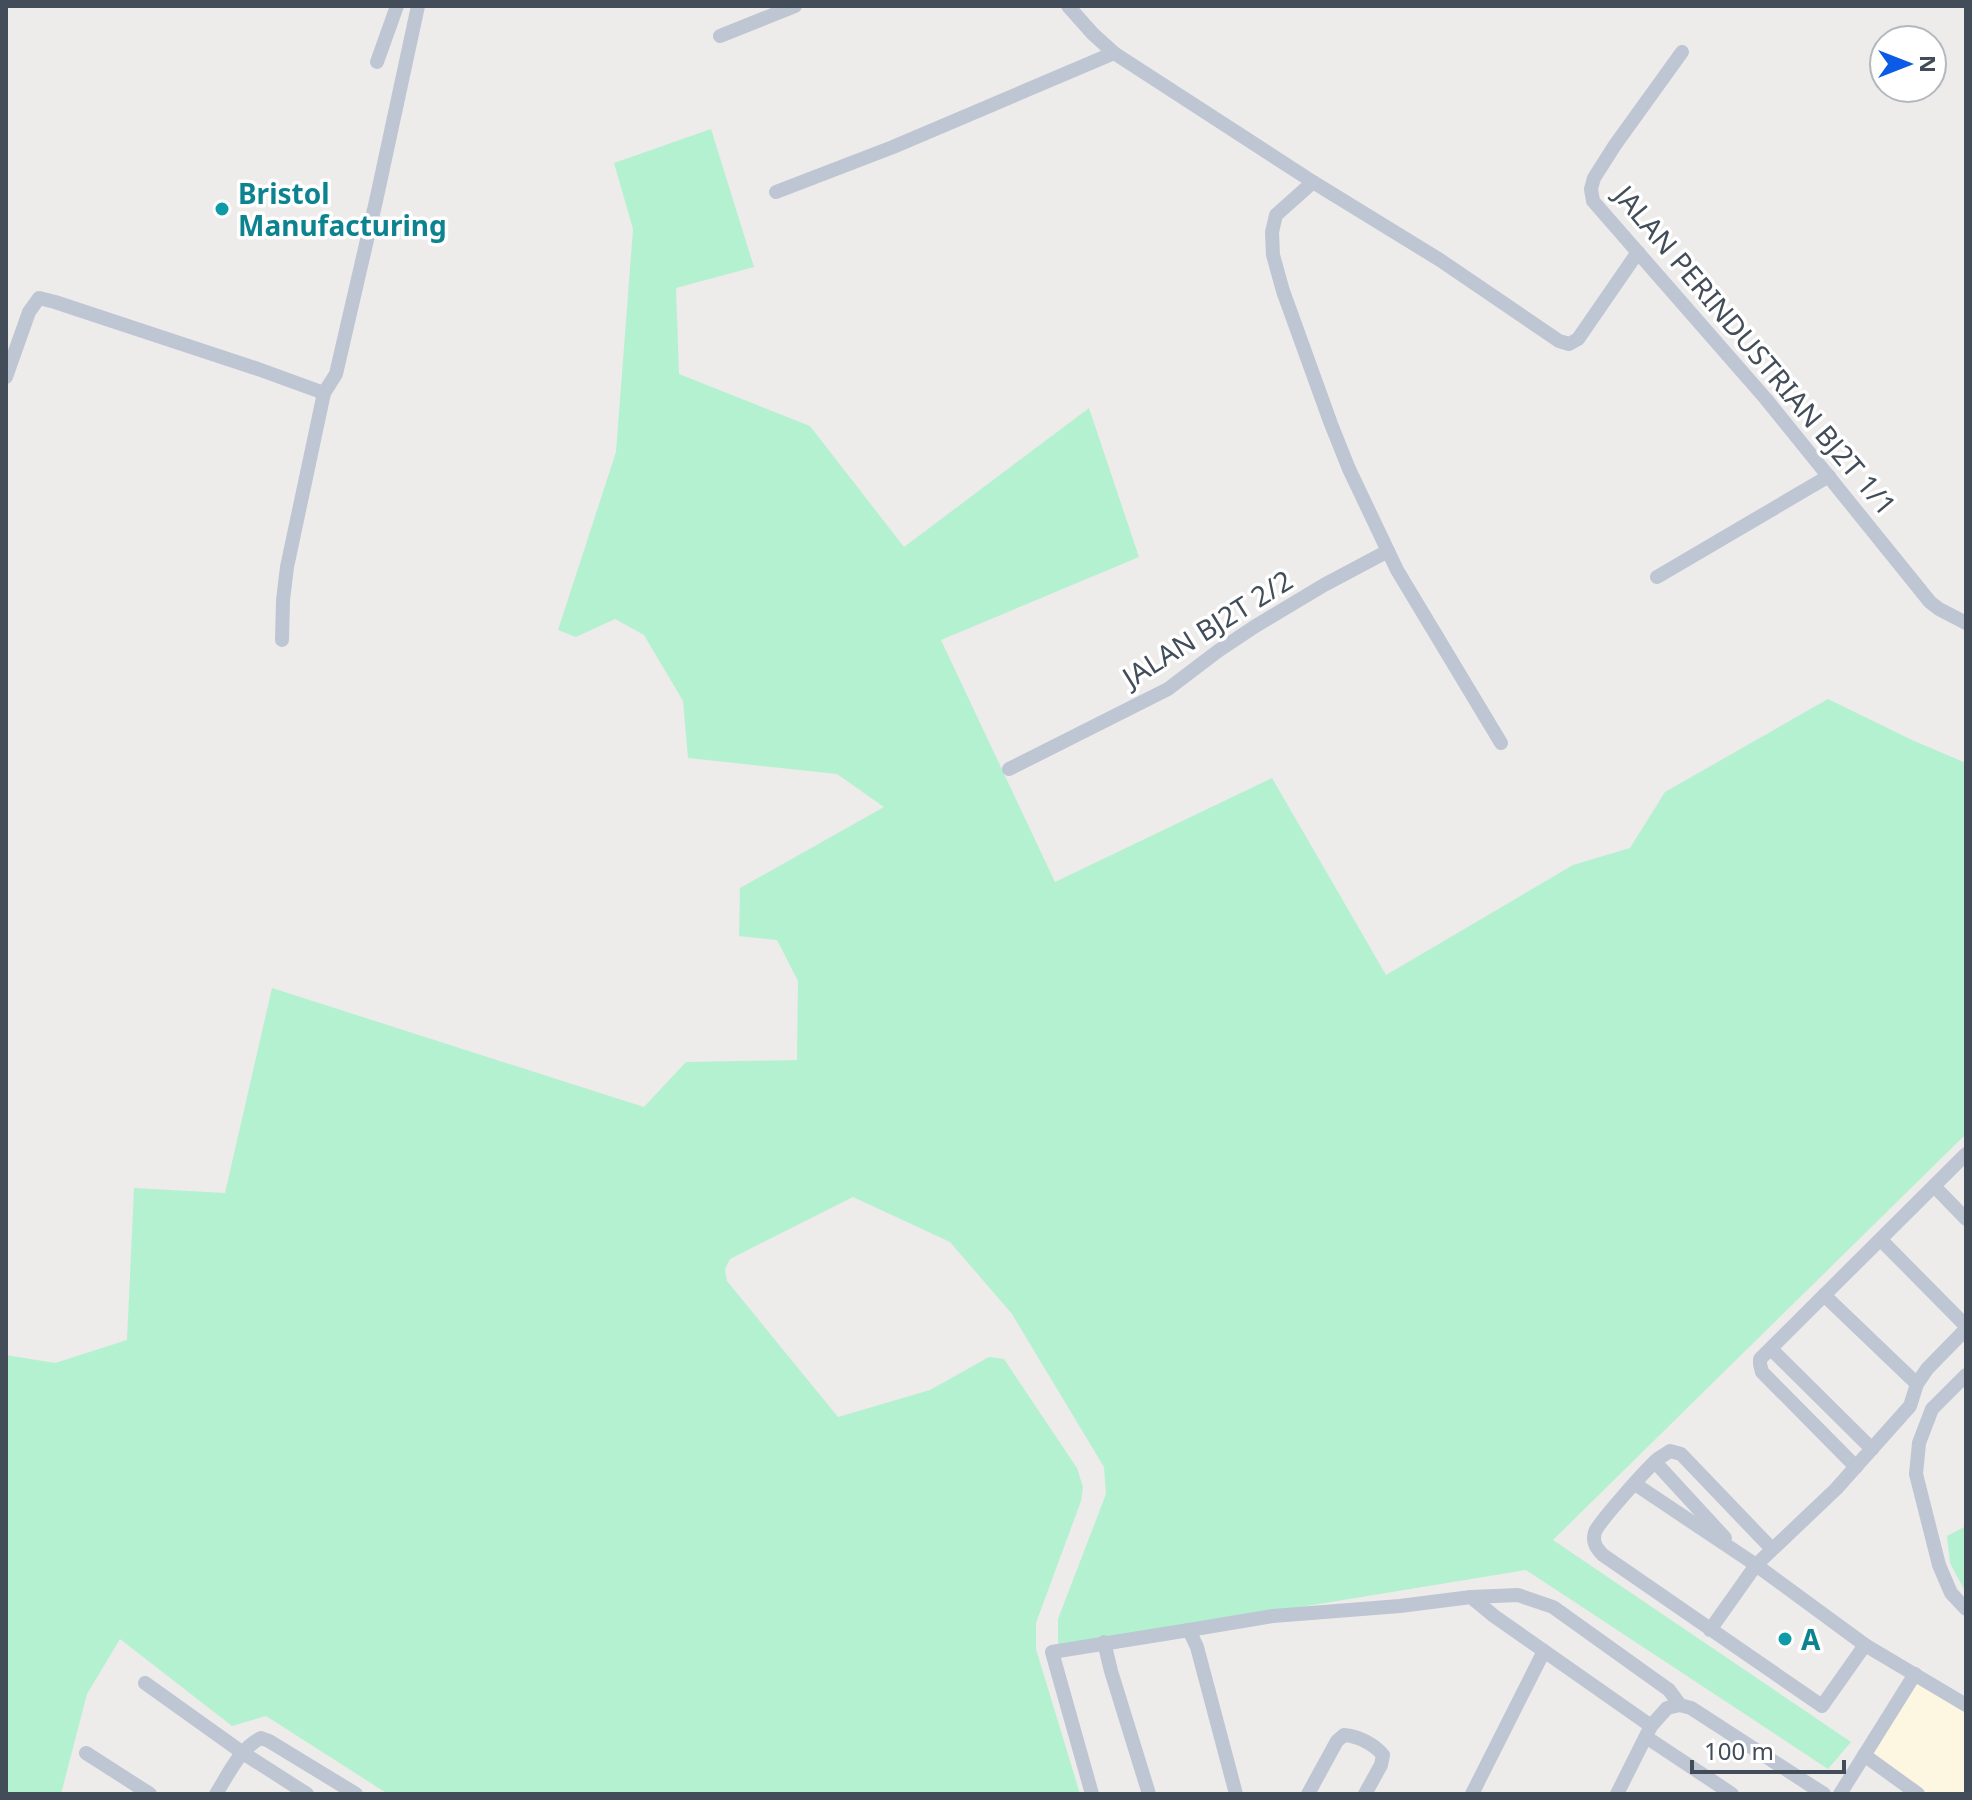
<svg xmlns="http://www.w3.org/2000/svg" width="1972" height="1800" font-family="'Noto Sans',sans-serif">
<rect width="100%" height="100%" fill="#eeebeb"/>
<polygon fill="#fdf6e0" points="1916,1679 1966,1710 1966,1794 1925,1794 1870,1754"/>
<g fill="#b4f1d0">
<polygon points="711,129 754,267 676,288 679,374 810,426 904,547 1089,408 1139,557 941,640 1055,882 1272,778 1386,975 1573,865 1630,848 1665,792 1828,699 1912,740 1966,763 1966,1134 1553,1540 1851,1742 1828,1769 1526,1570 1058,1647 1058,1619 1106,1494 1104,1467 1012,1314 950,1242 853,1197 730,1259 725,1269 727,1281 838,1417 930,1390 989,1357 1004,1359 1077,1468 1083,1487 1081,1501 1036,1623 1036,1649 1080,1794 388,1794 266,1716 232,1726 120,1639 87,1694 61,1794 6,1794 6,1355 55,1363 127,1340 134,1188 225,1193 272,988 644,1107 686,1062 797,1060 798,981 777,940 739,936 740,888 884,807 837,774 688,758 683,701 644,635 615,619 576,637 558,630 616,452 633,229 614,163"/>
<polygon points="1966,1526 1966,1593 1950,1563 1947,1536"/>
</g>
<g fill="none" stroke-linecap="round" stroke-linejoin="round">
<g stroke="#bdc6d2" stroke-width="14">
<polyline points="1068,6 1093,34 1114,53 1313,182 1440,260 1559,341 1569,344 1578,339 1638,252"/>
<polyline points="720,36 795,6"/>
<polyline points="1682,52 1615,145 1594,178 1591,189 1593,201 1766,399 1930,602 1939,609 1966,623"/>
<polyline points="377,62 397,6"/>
<polyline points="1313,182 1276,215 1272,232 1273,255 1283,291 1331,424 1349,469 1397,570 1501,743"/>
<polyline points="776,192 893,147 1114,53"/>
<polyline points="6,377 29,312 39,298 55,302 258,369 324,393"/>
<polyline points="1657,577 1829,476"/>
<polyline points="282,640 283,600 287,567 324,393 336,374 376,201 418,6"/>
<polyline points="1009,769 1168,689 1218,651 1254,627 1324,585 1388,551"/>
<polyline points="1934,1186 1966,1219"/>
<polyline points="1881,1240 1966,1326"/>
<polyline points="1824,1295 1917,1384"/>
<polyline points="1771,1349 1872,1449"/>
<polyline points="1966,1375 1932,1409 1919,1443 1916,1474 1939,1565 1951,1593 1966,1609"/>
<polyline points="1655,1462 1725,1538"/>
<polyline points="1856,1467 1762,1372 1760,1364 1760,1359 1966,1154"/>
<polyline points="1635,1484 1756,1565 1865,1645 1966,1705"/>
<path d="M1772,1549L1681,1454L1670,1451C1667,1453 1661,1457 1659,1458C1648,1467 1598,1523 1595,1532C1592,1542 1596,1548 1603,1555L1822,1706L1865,1645"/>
<polyline points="1471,1597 1494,1616 1651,1726"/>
<polyline points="1189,1630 1273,1616 1400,1606 1471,1597 1518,1595 1553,1607 1669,1690 1680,1705 1691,1708 1824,1794"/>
<polyline points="1710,1630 1756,1565 1836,1489 1910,1406 1917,1384 1927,1369 1966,1329"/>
<polyline points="1104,1642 1111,1671 1149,1794"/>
<polyline points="145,1683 243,1753 307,1794"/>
<polyline points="1646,1737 1732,1794"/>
<polyline points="86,1753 150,1794"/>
<polyline points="1864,1755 1918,1794"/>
<path d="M216,1794C228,1775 240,1748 261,1738L269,1741L356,1794"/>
<polyline points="1092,1794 1052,1652 1189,1630 1197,1647 1236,1794"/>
<path d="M1308,1794L1337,1741L1344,1735C1358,1736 1374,1744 1383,1755L1381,1765L1365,1794"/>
<polyline points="1472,1794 1544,1651"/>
<polyline points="1617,1794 1651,1726 1667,1708 1680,1705"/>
<polyline points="1840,1794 1915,1674"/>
</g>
</g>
<g fill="#0f9aa8" stroke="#fff" stroke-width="3">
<circle cx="222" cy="209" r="8"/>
<circle cx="1785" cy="1639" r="8"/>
</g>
<g text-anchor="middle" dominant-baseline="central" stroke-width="7" stroke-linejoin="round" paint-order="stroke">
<g font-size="28" font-weight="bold" fill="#0d838f" stroke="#fff" text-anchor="start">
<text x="238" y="193">Bristol<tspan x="238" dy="32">Manufacturing</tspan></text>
<text x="1801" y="1639">A</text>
</g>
<g font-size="28" fill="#424d59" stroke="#fff">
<text transform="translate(1756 350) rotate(50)">JALAN PERINDUSTRIAN BJ2T 1/1</text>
<text transform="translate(1207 628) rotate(-32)">JALAN BJ2T 2/2</text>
</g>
</g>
<rect width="1972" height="1800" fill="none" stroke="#424d59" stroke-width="16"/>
<g transform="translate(1908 64) rotate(90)"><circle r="38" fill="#ffffff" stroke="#b3b8bd" stroke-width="2"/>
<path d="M0-6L14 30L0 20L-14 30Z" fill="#0c5be6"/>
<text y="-12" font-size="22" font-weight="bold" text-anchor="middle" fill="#424d59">N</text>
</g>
<path d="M1692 1760v12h152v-12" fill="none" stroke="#424d59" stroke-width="4"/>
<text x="1704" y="1760" font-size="24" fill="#424d59" stroke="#ffffff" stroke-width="6" paint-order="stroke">100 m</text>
</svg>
